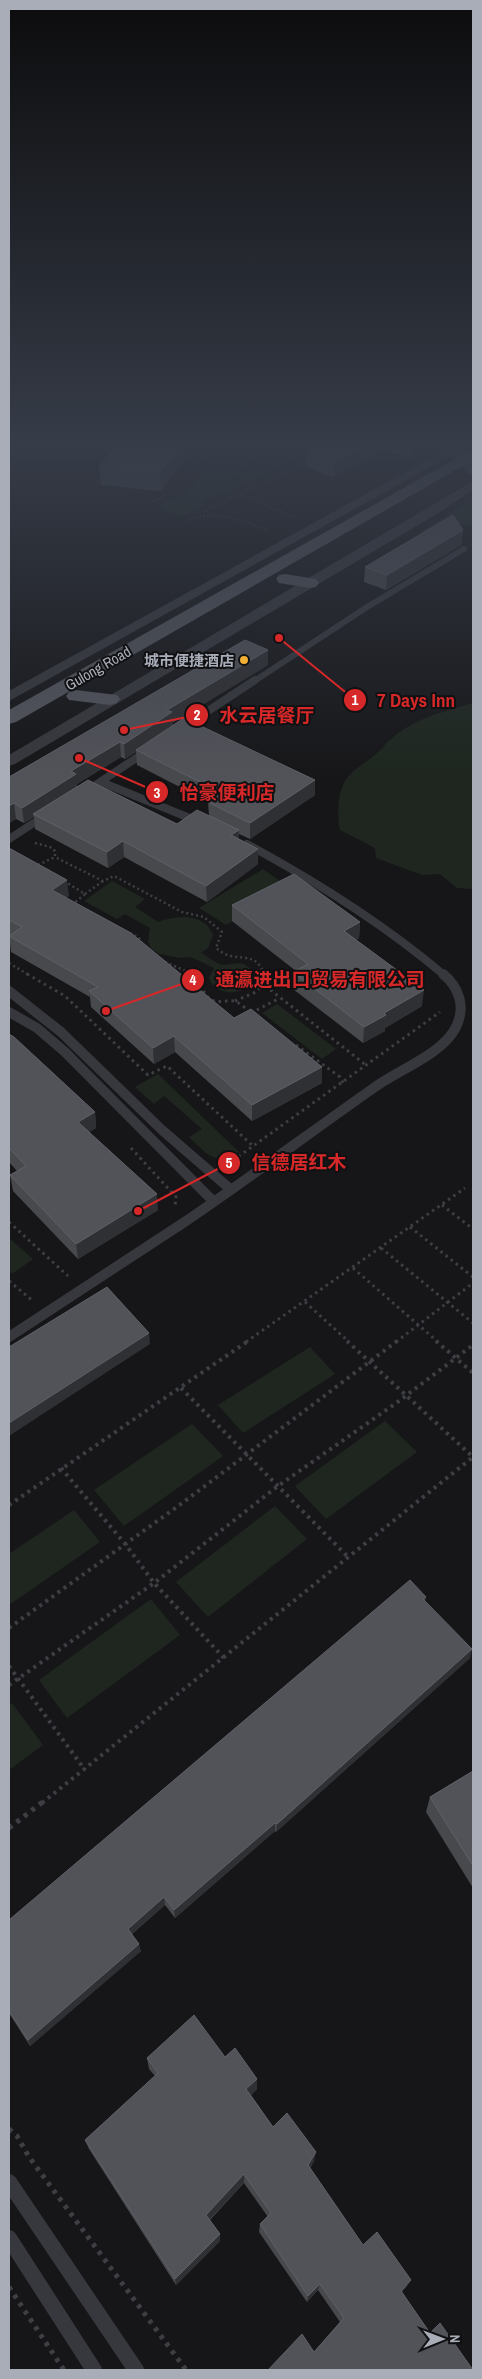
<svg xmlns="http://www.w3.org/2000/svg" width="482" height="2379" font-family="'Archivo Narrow','Noto Sans SC',sans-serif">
<rect width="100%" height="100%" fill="#161618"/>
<g fill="#1e261f">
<polygon points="221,447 242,447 231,451 248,456 244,460 245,465 230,480 242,486 223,495 218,493 203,502 207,504 182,517 156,508 168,500 189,493"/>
<polygon points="282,447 318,447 248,483 238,479 259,461 269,458 268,452"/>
<polygon points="473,498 473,525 445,525 420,532"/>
<path d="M473,703V889L457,888L440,874L422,875L376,858L375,848L340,830C337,815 337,792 347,778C355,767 370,761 379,751C383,748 386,743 390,740C412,719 445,711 473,703Z"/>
<polygon points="263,869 290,888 226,925 199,908"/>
<path d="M112,881L145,899L135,907L158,922C177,915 204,912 213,935L208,948L201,953C207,956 213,961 219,964C231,968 242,955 254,974L253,983C242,995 215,997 209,978L214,968L191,957L180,958L159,954L151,948L148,942L150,928L125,914L117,919L84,901Z"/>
<polygon points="277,1004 336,1049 322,1059 262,1013"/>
<path d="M158,1074L239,1152C213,1166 207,1154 189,1137L202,1129L164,1096L154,1104L135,1087Z"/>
<polygon points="9,1238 33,1259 12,1274 9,1270"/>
<polygon points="310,1347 335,1374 243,1433 218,1405"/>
<polygon points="385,1421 417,1452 326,1519 295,1486"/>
<polygon points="192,1424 223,1456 124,1526 94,1490"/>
<polygon points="275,1506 307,1539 208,1617 176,1582"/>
<polygon points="74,1510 100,1542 9,1605 9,1554"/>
<polygon points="151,1599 180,1635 67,1718 39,1680"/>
<polygon points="12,1703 43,1745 9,1770 9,1706"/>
</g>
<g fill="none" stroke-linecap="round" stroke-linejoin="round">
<g stroke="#3d3f44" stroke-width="2" stroke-dasharray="1 2.5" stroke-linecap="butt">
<path d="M254,486L237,482L236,477C244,469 256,452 264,447"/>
<polyline points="149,503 179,488 212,447"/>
<polyline points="203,512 243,492"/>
<polyline points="294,517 242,495 243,492 310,460"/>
<path d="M190,520C218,508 243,522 270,531"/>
</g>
<g stroke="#3d3f44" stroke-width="2.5" stroke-dasharray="2 3" stroke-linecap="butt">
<path d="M35,843L50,847L55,851V857L103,881L114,876L182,912L204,917L222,932L216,948C220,951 225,955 231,956C246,959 258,955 264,975"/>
<polyline points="38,865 55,857"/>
<polyline points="64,881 85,894 73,904 75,905"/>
<polyline points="85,894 103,881"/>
<polyline points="130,933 139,938 143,945"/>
<polyline points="165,962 195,975"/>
<polyline points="9,963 29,975"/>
</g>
<g stroke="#3d3f44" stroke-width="3" stroke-dasharray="2.5 4" stroke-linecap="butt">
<polyline points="27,974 65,996 148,1075 167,1066 254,1147"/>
<path d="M194,974C203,981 201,993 210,999C219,1004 226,1000 234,1001C239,1002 246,1009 250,1012"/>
<polyline points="263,974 263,984 367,1066"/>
<polyline points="235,1001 256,992 263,984"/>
<polyline points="251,1013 280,998"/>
<polyline points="296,1045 340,1077 343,1083"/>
<polyline points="131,1148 176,1197 175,1206"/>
<polyline points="228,1164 440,1012"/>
<polyline points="442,1205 473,1229"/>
<polyline points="9,1222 68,1276"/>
<polyline points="410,1227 473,1277"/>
<polyline points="381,1248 473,1323"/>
<polyline points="353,1268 438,1342"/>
<polyline points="9,1281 33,1301"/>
<polyline points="305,1302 349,1342"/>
<polyline points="246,1342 465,1188"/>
<polyline points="396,1342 473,1283"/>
</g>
<g stroke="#3d3f44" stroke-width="4" stroke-dasharray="3 4.5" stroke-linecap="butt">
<polyline points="347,1341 473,1457"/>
<polyline points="436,1341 473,1373"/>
<polyline points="181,1388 349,1558"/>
<polyline points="61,1468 126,1545 154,1583 224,1658"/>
<polyline points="9,1505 248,1341"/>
<polyline points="9,1628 185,1501 397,1341"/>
<polyline points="9,1666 85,1770"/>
<polyline points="9,1685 154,1583 278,1486 399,1401 473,1345"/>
<polyline points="42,1803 473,1457"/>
</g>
<g stroke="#3d3f44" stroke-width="5" stroke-dasharray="4 5.5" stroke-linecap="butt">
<polyline points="9,1828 44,1801"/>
<polyline points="9,2129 17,2136 29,2157 186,2370"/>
<polyline points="9,2287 64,2370"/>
</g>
<polyline stroke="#37383d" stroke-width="6" points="253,682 367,607 464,549"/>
<g stroke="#37383d" stroke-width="8">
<polyline points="182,728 255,680"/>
<polyline points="101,782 197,821"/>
<polyline points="97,784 147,751"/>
<polyline points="9,839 46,815"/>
<path d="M247,844C317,882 384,924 444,975"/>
</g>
<g stroke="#37383d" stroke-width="10">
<polyline points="9,991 61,1032 162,1130 229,1188"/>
<polyline points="9,1012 37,1028 65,1052 212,1200"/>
<path d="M9,1337C67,1299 125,1261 183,1223C248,1179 311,1132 375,1087C398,1070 443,1054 456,1027C466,1007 459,987 443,974"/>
</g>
<g stroke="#37383d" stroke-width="16">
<polyline points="9,2182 136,2370"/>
<polyline points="9,2238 94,2370"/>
</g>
<g fill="#37383d" fill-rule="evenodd">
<polygon points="451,447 466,447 9,701 9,691"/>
<polygon points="473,481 473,490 440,512 15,764 9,766 9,755"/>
</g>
<polygon fill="#45474d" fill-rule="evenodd" points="451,447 466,447 473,459 473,475 467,473"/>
<g fill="#53555c" fill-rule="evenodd">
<polygon points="473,449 473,460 16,722 9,724 9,710"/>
<polygon points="285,574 316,579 319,583 316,587 310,588 279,583 276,579 279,575"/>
<polygon points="76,690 117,695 120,699 117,703 110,705 69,700 66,696 69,692"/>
</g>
</g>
<g fill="#47494d" fill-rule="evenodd">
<polygon points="193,447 161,491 101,485 99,467"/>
<polygon points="318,447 411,447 411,458 385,450 333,477 306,467 306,453"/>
<polygon points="463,530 461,545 386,590 364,582 365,567"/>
<path d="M268,665L172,723L173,725L315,795L250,839L239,834V839L258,849V864L207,902L124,857L108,868L35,829L34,817L24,823L16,819L9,823V777ZM136,752L137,765L209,802H208L209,815L177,824L77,787V784L121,757L125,759Z"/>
<polygon points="9,848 69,896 66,898 234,1018 322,1083 252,1121 175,1052 154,1064 91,1007 90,997 11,952 9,936 10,935 9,935"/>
<polygon points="232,905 360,922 359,938 356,940 422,1006 385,1028 385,1031 363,1043 293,989 293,972 296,971 232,921"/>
<polygon points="9,1034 95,1112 96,1128 89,1132 158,1210 78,1259 13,1191 10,1175 17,1171 9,1162"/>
<polygon points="426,1597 425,1601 470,1658 276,1832 275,1831 175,1918 165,1905 132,1934 141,1951 30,2046 9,2013 9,1920"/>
<polygon points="473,1771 473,1888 426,1812 430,1797"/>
<polygon points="225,2057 257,2079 257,2089 251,2095 273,2127 314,2161 310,2168 363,2245 407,2286 402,2292 430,2333 473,2370 314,2352 340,2322 318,2290 307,2302 259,2232 260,2224 268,2217 244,2183 210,2220 220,2234 220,2241 176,2285 89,2149 85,2140 155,2076 149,2069 147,2058"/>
</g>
<g fill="#2f3033">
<polygon points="180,447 193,447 161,491 160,473"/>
<polygon points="363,447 385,447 385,450 333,477 334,462"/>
<polygon points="463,530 461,545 386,590 387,575"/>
<polygon points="268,650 268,665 172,723 173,728 136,750 136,752 125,759 124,744 167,710"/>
<polygon points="120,742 121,757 77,784 78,790 33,814 34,817 24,823 22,808 71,771"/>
<polygon points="315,780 315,795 250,839 250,823"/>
<polygon points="14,803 16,819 9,823 9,806"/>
<polygon points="239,830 239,846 231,835"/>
<polygon points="123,841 124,857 108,868 107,852"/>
<polygon points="258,849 258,864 207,902 206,886"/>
<polygon points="67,880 69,896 54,906 52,890"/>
<polygon points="360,922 359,938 343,947 344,931"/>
<polygon points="424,990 422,1006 385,1028 385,1031 363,1043 364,1027 384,1013"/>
<polygon points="174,1036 175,1052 154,1064 153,1048"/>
<polygon points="322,1067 322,1083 252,1121 252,1105"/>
<polygon points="95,1112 96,1128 79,1138 78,1122"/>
<polygon points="157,1194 158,1210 78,1259 76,1244"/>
<polygon points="149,1333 150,1344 9,1436 9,1423"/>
<polygon points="472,1649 470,1658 276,1832 277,1824"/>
<polygon points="275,1823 275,1831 175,1918 174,1910"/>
<polygon points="164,1897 165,1905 129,1936 128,1929"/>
<polygon points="139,1944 141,1951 30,2046 28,2040"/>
<polygon points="257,2079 257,2089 246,2100 246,2089"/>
<polygon points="316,2152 314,2161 307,2174 308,2165"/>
<polygon points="244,2174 244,2183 207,2222 206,2215"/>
<polygon points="220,2234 220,2241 176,2285 175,2279"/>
<polygon points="411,2280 407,2286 397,2297 401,2291"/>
<polygon points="320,2284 318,2290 307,2302 308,2296"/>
</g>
<g fill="#525359" stroke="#5f6168">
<polygon points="115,447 180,447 160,473 99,467"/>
<polygon points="318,447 363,447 334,462 306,453"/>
<polygon points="453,515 463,530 387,575 365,567"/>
<polygon points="245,640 268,650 167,710 172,712 124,744 120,742 71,771 76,774 22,808 14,803 9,806 9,777"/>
<polygon points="184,718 315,780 250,823 208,802 222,793 136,750"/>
<polygon points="88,780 177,824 197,810 239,830 231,835 258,849 206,886 123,841 107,852 33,814"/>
<polygon points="9,848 67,880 52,890 131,933 234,1018 251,1009 322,1067 252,1105 174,1036 153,1048 89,991 98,987 9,936 22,927 9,920"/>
<polygon points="294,874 360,922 344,931 424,990 384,1013 386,1015 364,1027 293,972 308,964 232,905"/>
<polygon points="9,1034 14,1037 95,1112 78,1122 157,1194 76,1244 10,1175 26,1166 9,1148"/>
<polygon points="107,1287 149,1333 9,1423 9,1347"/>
<polygon points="410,1580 426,1597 423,1599 472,1649 277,1824 275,1823 174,1910 164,1897 128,1929 139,1944 28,2040 9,2011 9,1920"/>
<polygon points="473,1771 473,1866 430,1797"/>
<polygon points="194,2015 225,2057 235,2048 257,2079 246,2089 273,2127 287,2113 316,2152 308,2165 363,2245 377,2232 411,2280 401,2291 430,2333 440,2323 473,2370 268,2370 302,2334 314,2352 344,2318 320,2284 308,2296 260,2224 271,2213 244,2174 206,2215 220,2234 175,2279 85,2140 158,2073 147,2058"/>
</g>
<linearGradient id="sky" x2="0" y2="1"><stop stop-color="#0c0c0d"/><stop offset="0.57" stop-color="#363c48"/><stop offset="1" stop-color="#363c48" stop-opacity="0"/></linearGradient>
<rect width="482" height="780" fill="url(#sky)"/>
<circle fill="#f2b134" stroke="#111113" stroke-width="2" cx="244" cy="660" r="5"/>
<g text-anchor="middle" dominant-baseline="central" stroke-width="4" stroke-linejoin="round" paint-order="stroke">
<g font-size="15" font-weight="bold" fill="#a8adb8" stroke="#111113" text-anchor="end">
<text x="234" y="660">城市便捷酒店</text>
</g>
<g font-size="15" fill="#a8adb8" stroke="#111113">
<text transform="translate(98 668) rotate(-30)">Gulong Road</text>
</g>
</g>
<path fill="none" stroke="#d62828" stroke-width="2" d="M279 638L355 700M124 730L197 715M79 758L157 792M106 1011L193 980M138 1211L229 1163"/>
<g fill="#d62828" stroke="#111113" stroke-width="2">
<circle cx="279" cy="638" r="5"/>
<circle cx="124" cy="730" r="5"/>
<circle cx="79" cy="758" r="5"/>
<circle cx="106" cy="1011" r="5"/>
<circle cx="138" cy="1211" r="5"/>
<circle cx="355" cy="700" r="12"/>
<circle cx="197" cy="715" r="12"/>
<circle cx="157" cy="792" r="12"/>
<circle cx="193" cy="980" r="12"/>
<circle cx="229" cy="1163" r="12"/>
</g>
<g font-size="15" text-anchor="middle" font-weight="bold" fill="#fff">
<text x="355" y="705">1</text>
<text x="197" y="720">2</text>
<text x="157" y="798">3</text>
<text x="193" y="985">4</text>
<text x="229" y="1168">5</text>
</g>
<g font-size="19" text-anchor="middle" font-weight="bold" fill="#d62828" stroke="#111113" stroke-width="4" stroke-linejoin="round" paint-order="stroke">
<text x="416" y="707">7 Days Inn</text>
<text x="267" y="722">水云居餐厅</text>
<text x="227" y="799">怡豪便利店</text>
<text x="320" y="986">通瀛进出口贸易有限公司</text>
<text x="299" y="1169">信德居红木</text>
</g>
<rect width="482" height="2379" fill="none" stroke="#a8adb8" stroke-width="20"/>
<g transform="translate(442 2339) rotate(89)" stroke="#111113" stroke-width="4" paint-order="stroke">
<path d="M0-4L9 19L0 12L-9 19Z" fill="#a8adb8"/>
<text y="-8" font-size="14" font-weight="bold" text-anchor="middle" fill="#a8adb8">N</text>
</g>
</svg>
